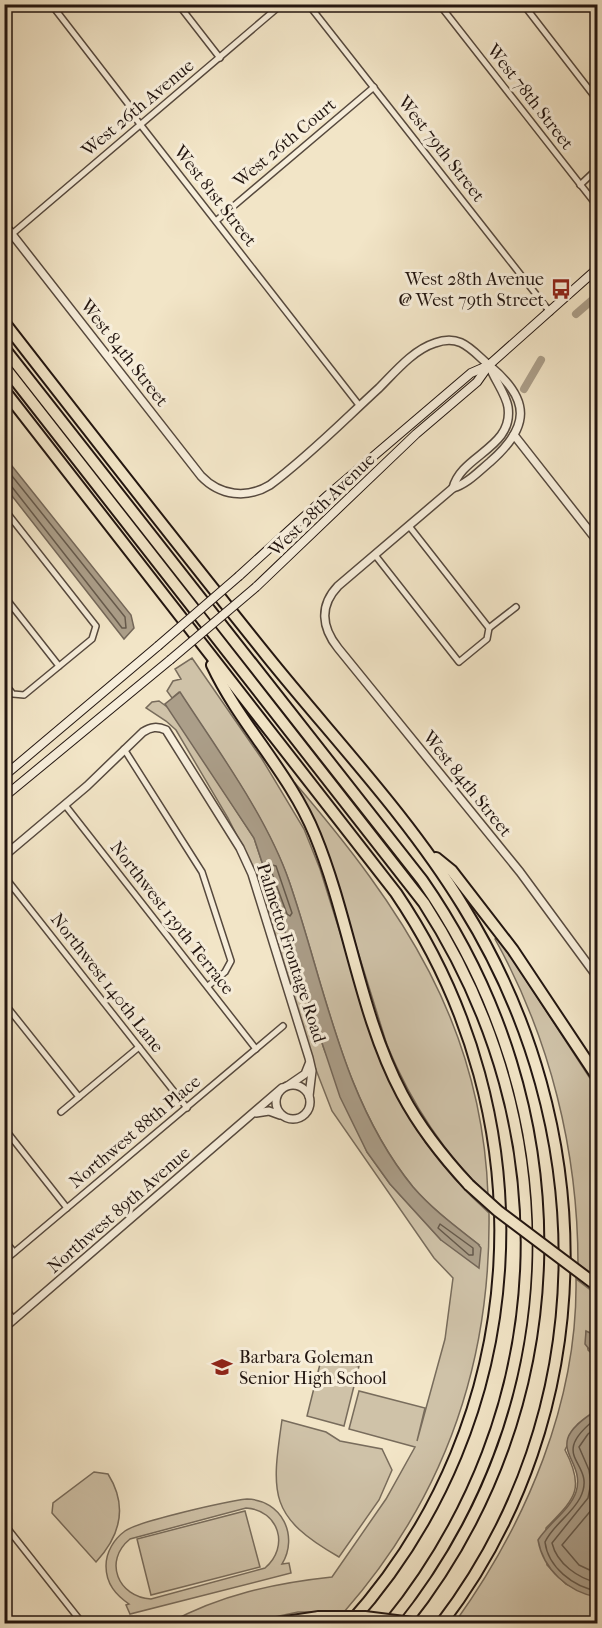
<svg xmlns="http://www.w3.org/2000/svg" width="602" height="1628" font-family="'IM FELL French Canon',serif">
<rect width="100%" height="100%" fill="#f2e5c7"/>
<filter id="stains"><feTurbulence type="fractalNoise" baseFrequency=".00333" numOctaves="4"/><feColorMatrix values="0 0 0 0 .2 0 0 0 0 .09 0 0 0 0 .02 0 0 0 .5 -.17"/></filter>
<radialGradient id="worn" r=".72"><stop offset=".6" stop-color="#630" stop-opacity="0"/><stop offset="1" stop-color="#630" stop-opacity=".3"/></radialGradient>
<g fill="#cfc2a8" stroke="#786c5c" stroke-width="1.5" fill-rule="evenodd">
<path d="M192,658L262,759L304,829L320,869L381,1063C406,1122 441,1170 489,1213C491,1364 444,1498 344,1612H298L246,1623H169C220,1595 275,1583 332,1577L386,1499L415,1447L349,1429L359,1391L425,1408L417,1441L445,1339L453,1278L434,1258L332,1111L313,1062L257,875L228,818L176,730L166,721L146,708L152,702L159,701L170,709L254,838L324,1049L367,1152L390,1184L441,1240L478,1244C455,1227 432,1209 413,1187C342,1100 325,985 289,881C267,819 216,747 179,692L172,698L167,691L173,681L181,679L175,669Z"/>
<path d="M295,783C402,908 482,1025 488,1195C442,1152 411,1103 387,1045L330,862L293,784Z"/>
<path d="M498,937L597,1089V1278L578,1264C578,1151 550,1038 495,939Z"/>
<path d="M576,1279L597,1295V1336L586,1332L588,1350L597,1359V1410L578,1424L565,1450C586,1490 574,1499 546,1528L547,1565L566,1584L597,1597V1623L456,1621C526,1523 578,1402 576,1279Z"/>
<polygon points="322,1356 359,1366 344,1426 307,1416"/>
<path d="M282,1420L326,1432L340,1441L382,1449L392,1470L379,1500L339,1557C269,1517 271,1495 282,1420Z"/>
<path d="M94,1472L108,1474C128,1506 121,1535 96,1562L52,1513L53,1503Z"/>
<path d="M247,1499C282,1500 299,1536 282,1564L289,1563L291,1573L130,1614L126,1605L129,1604C116,1595 106,1584 106,1566C106,1552 114,1539 125,1531C139,1521 228,1501 247,1499ZM246,1508C279,1510 290,1547 265,1568L151,1599C118,1597 103,1561 130,1539Z"/>
<polygon points="245,1511 260,1567 151,1595 137,1539"/>
</g>
<g fill="#ab9e89" stroke="#746759" stroke-width="1.5">
<polygon points="4,456 131,615 134,628 124,639 5,487"/>
<path d="M180,692C217,749 267,817 289,881C325,985 342,1100 413,1187C432,1209 455,1226 478,1244L481,1248L479,1268L441,1240L390,1184L367,1152L340,1097L254,838L165,704Z"/>
<polygon points="586,1331 597,1336 597,1359 585,1344"/>
<path d="M597,1410H598L597,1597C568,1592 543,1569 538,1540C548,1524 570,1510 576,1492C587,1457 537,1447 597,1410Z"/>
</g>
<g fill="none" stroke-linecap="round" stroke-linejoin="round">
<g stroke="#665a4c" stroke-width="1.5">
<polyline points="4,466 125,617 126,628 122,628 116,620 12,487 4,484"/>
<polygon points="272,865 276,866 292,913 290,916 287,914 270,868"/>
<polygon points="440,1224 473,1248 473,1255 469,1255 438,1228"/>
<path d="M598,1417C543,1459 599,1461 580,1498C571,1515 553,1525 545,1542C548,1567 573,1587 598,1591"/>
<path d="M598,1426L588,1434L579,1447L589,1470L591,1483L588,1498L552,1543C557,1564 578,1578 598,1583"/>
<polyline points="598,1498 593,1508 562,1545 579,1565 598,1574"/>
</g>
<g stroke="#ab9e89" stroke-width="8">
<polyline points="576,314 598,295"/>
<polyline points="524,389 541,360"/>
</g>
<g stroke="#56493e" stroke-width="8">
<g id="minor">
<polyline points="51,4 129,105 129,110 359,405"/>
<polyline points="178,4 220,58"/>
<polyline points="308,4 550,312"/>
<polyline points="439,4 598,207"/>
<polyline points="523,4 598,101"/>
<polyline points="580,185 598,168"/>
<polyline points="216,221 374,87"/>
<polyline points="12,234 282,4"/>
<polyline points="4,509 96,626 92,639 24,695 13,694 4,683"/>
<polyline points="375,555 459,662 487,639 489,628 409,526"/>
<polyline points="4,596 59,666"/>
<polyline points="489,628 516,607"/>
<polyline points="124,749 202,872 231,961 225,972 208,986"/>
<polyline points="65,805 256,1049"/>
<polyline points="4,876 187,1108"/>
<polyline points="4,1003 79,1097"/>
<polyline points="61,1112 139,1047"/>
<polyline points="4,1128 67,1208"/>
<polyline points="4,1240 14,1252"/>
<polyline points="4,1261 283,1026"/>
<polyline points="4,1307 14,1320"/>
<polyline points="4,1524 83,1624"/>
</g>
</g>
<g stroke="#56493e" stroke-width="10">
<g id="tertiary">
<path d="M4,224L201,476C220,496 247,499 270,485C309,456 344,420 379,388C395,372 413,350 435,343C461,333 472,351 490,366C531,400 530,427 490,462C478,472 467,484 453,488L338,586C319,606 322,628 338,648L520,872L598,978"/>
<polyline points="514,435 598,542"/>
<path d="M453,488C461,455 514,448 508,407C506,394 494,379 489,365"/>
<path d="M4,856L87,786L143,732C151,727 157,726 166,730L240,848L252,874L309,1058L312,1071L309,1096"/>
<circle cx="293" cy="1102" r="17"/>
<polyline points="289,1085 305,1074 309,1064"/>
<polyline points="256,1113 269,1111 280,1115"/>
<polyline points="4,1328 282,1088"/>
</g>
</g>
<g stroke="#221510" stroke-width="10">
<g id="secondary">
<polyline points="239,576 328,495 471,373 487,366"/>
<polyline points="256,587 416,434 477,382 489,365 598,268"/>
<polyline points="4,776 158,646"/>
<polyline points="4,797 170,660"/>
</g>
</g>
<g stroke="#221510" stroke-width="14">
<g id="motorway">
<path d="M4,322C91,434 178,545 267,656C333,738 408,816 463,906C602,1129 602,1413 441,1624"/>
<path d="M4,348L422,880C581,1108 579,1405 404,1624"/>
<path d="M4,366L424,903C571,1130 561,1412 389,1624"/>
<path d="M4,390L396,893C549,1119 534,1419 349,1624"/>
<path d="M212,665C240,725 290,773 315,835C349,918 360,1015 402,1094C420,1128 443,1157 469,1185"/>
<polyline points="436,858 452,871 513,950 598,1078"/>
<polyline points="272,1624 319,1617"/>
</g>
</g>
<use href="#minor" stroke="#f7eedb" stroke-width="5"/>
<use href="#tertiary" stroke="#f7eedb" stroke-width="7"/>
<use href="#secondary" stroke="#f7eedb" stroke-width="8"/>
<use href="#motorway" stroke="#f2e5c7" stroke-width="10"/>
<g stroke="#221510" stroke-width="10" stroke-linecap="butt">
<g id="secondary-bridge">
<polyline points="158,646 239,576"/>
<polyline points="170,660 256,587"/>
</g>
</g>
<g stroke="#221510" stroke-width="14" stroke-linecap="butt">
<g id="motorway-bridge">
<polyline points="469,1185 498,1211 595,1284"/>
<polyline points="319,1617 365,1617 420,1624"/>
</g>
</g>
<use href="#secondary-bridge" stroke="#f7eedb" stroke-width="8"/>
<use href="#motorway-bridge" stroke="#f2e5c7" stroke-width="10"/>
</g>
<defs>
<g id="bus-bare" transform="scale(1.62)"><path d="M-5-6H5V4H4V6H2V4H-2V6H-4V4H-5ZM-3.5-4V0h7V-4ZM-3.5 1.2v1.5H-2V1.2ZM2 1.2v1.5H3.5V1.2Z" fill="#8f2418" stroke="#f7eedb" stroke-width="2.5" paint-order="stroke"/></g>
<g id="school-bare" transform="scale(1.62)"><path d="M0-5L7-2L0 1L-7-2ZM-4 1L0 2.5L4 1V4Q0 6-4 4Z" fill="#8f2418" stroke="#f7eedb" stroke-width="2.5" paint-order="stroke"/></g>
</defs>
<g fill-rule="evenodd">
<use href="#bus-bare" x="561" y="289"/>
<use href="#school-bare" x="222" y="1367"/>
</g>
<g text-anchor="middle" dominant-baseline="central" stroke-width="6" stroke-linejoin="round" paint-order="stroke">
<g font-size="18" fill="#221510" stroke="#f7eedb">
<text transform="translate(530 97) rotate(52)">West 78th Street</text>
<text transform="translate(138 108) rotate(-40)">West 26th Avenue</text>
<text transform="translate(285 143) rotate(-40)">West 26th Court</text>
<text transform="translate(441 149) rotate(52)">West 79th Street</text>
<text transform="translate(215 196) rotate(52)">West 81st Street</text>
<text transform="translate(124 353) rotate(52)">West 84th Street</text>
<text transform="translate(322 505) rotate(-44)">West 28th Avenue</text>
<text transform="translate(467 784) rotate(51)">West 84th Street</text>
<text transform="translate(172 918) rotate(52)">Northwest 139th Terrace</text>
<text transform="translate(291 953) rotate(72)">Palmetto Frontage Road</text>
<text transform="translate(107 983) rotate(52)">Northwest 140th Lane</text>
<text transform="translate(135 1132) rotate(-40)">Northwest 88th Place</text>
<text transform="translate(119 1210) rotate(-41)">Northwest 89th Avenue</text>
</g>
<g font-size="18" fill="#221510" stroke="#f7eedb" text-anchor="end">
<text x="544" y="279">West 28th Avenue<tspan x="544" dy="21">@ West 79th Street</tspan></text>
<text x="239" y="1357" text-anchor="start">Barbara Goleman<tspan x="239" dy="21">Senior High School</tspan></text>
</g>
</g>
<rect width="602" height="1628" fill="none" stroke="#f2e5c7" stroke-width="24"/>
<rect x="6" y="6" width="590" height="1616" fill="none" stroke="#221510" stroke-width="3"/>
<rect x="12" y="12" width="578" height="1604" fill="none" stroke="#221510" stroke-width="1.5"/>
<rect width="100%" height="100%" filter="url(#stains)"/>
<rect width="100%" height="100%" fill="url(#worn)"/>
</svg>
